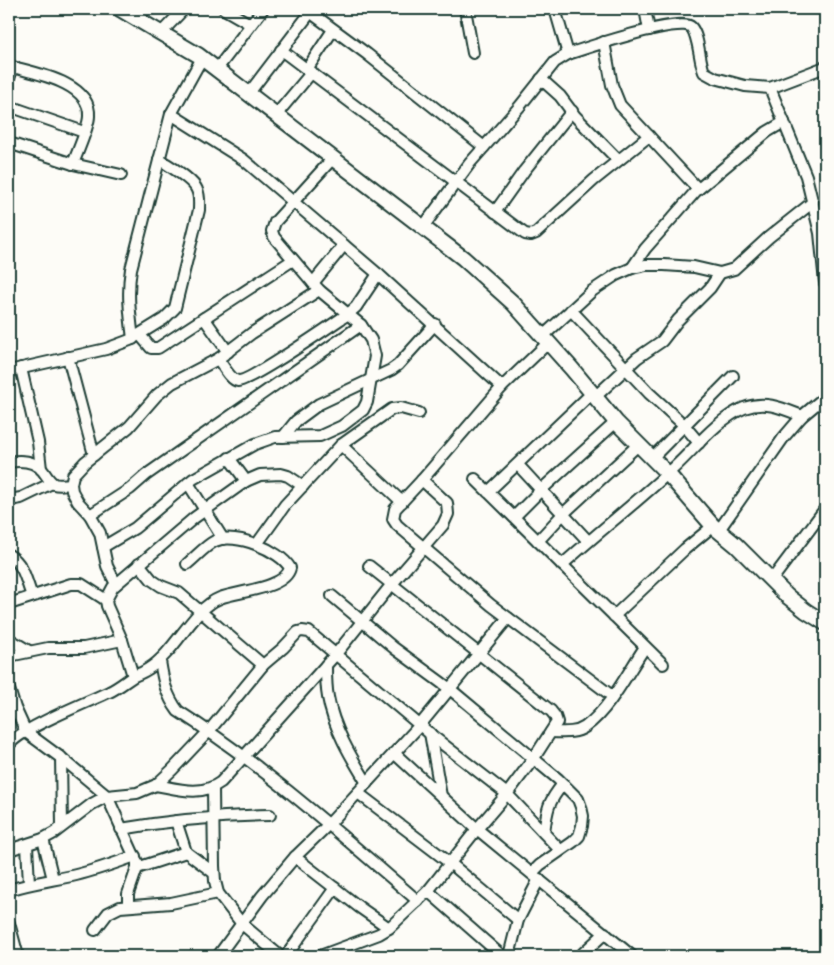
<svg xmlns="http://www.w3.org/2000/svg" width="834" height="965" font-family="Mali,sans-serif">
<rect width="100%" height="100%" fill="#fdfcf7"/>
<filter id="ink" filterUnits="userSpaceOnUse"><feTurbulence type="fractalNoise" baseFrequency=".02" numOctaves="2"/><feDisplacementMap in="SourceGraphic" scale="10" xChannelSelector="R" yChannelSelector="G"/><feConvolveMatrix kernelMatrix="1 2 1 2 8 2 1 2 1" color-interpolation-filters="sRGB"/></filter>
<g filter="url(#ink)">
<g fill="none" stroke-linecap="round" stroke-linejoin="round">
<g stroke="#1f3d34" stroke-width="14">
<g id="street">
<polyline points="224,9 250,24"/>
<polyline points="465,9 473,53"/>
<polyline points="555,9 568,54"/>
<polyline points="645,9 649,30"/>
<polyline points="310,12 367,54 484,147"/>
<polyline points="137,19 145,9"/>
<polyline points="161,33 184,9"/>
<polyline points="604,42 612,85 620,105 698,189"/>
<polyline points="281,50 525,234 531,235 536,233 594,180 649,136"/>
<path d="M9,66C34,73 91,82 89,116C89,127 77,152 73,164"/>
<polyline points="217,69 263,9"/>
<polyline points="307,69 333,30"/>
<polyline points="9,78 13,67"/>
<polyline points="541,79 560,96 575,116 618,160"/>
<polyline points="770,88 806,176 820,233 825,283"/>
<polyline points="249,93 313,9"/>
<polyline points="9,106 84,132"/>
<polyline points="171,114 244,160 378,274 502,387"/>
<polyline points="276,115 312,72"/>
<polyline points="9,143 73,164 121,175"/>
<polyline points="495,212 524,171 572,111"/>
<path d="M423,227L470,163L520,106L555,62L568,54C586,48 681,16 691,27C699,36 699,60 704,72L715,78L745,86L770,88L825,67"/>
<polyline points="632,268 645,249 696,191 767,132 784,122"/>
<polyline points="313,283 344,245"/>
<polyline points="571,310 649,393 684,425 699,443"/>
<polyline points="204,318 228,352"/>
<polyline points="140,335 151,348 158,348 293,260"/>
<polyline points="542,337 592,291 616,275 632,268 646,265 664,265 694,267 720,273 734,269 769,237 813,202"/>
<path d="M133,339C130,315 127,293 131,269L171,114L202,58"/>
<polyline points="548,343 502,387 422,480 395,509 393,519 397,525 491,605 612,696"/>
<polyline points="68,357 94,455"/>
<path d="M218,359C223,365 230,380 238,381C249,382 333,324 348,314L356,307L378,274"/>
<polyline points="21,368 38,442 41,469"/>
<path d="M9,371L106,349L130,340L164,319L175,308L199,210C199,204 200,196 197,190C193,179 169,166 159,159"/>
<polyline points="595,397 637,358 662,341 678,320 710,288 720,273"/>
<polyline points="283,437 296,421 319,404 391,370 398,365 435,324"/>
<polyline points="341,445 402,502"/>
<polyline points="229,458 246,481"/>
<polyline points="652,458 733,376"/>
<path d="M9,462C21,460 35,461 43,471C46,475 49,481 54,484C59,486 66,484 71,484"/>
<polyline points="518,465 588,541"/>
<polyline points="475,479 663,664"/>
<polyline points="188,483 223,539"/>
<polyline points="488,492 592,393"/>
<polyline points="9,500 21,498 52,483"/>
<polyline points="90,515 130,489 146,475 361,325"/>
<polyline points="514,517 541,490 616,422"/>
<polyline points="719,530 784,437 802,416 825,397"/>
<polyline points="538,541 563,514 638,445"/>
<polyline points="257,544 285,505 341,445 392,409 401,408 419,413"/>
<polyline points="103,547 135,528 193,479 255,444 275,437 320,436 342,426 363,410 367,402 375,356 371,340 361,325 319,290 274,237 272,231 275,222 333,158"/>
<path d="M9,555C24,564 26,581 32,596"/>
<polyline points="139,564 152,580 161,586 179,593 263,665"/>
<path d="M562,565C596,534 632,506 666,475C689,456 716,419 744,408C766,400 782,408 802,416"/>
<polyline points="771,581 825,509"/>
<polyline points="116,584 107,566 100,533 90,515 78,502 72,491 71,484 73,475 85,462 129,427 157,395 172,383 218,359 252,333 319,290"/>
<polyline points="332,596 394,648 450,689 558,779 578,799 581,807 583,816 582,826 579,836 573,842 540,865 532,873"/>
<polyline points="9,604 71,584 81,584 106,600"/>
<polyline points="614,616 685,549 713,526"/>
<polyline points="9,639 29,651"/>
<polyline points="9,656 48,648 84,648 122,640"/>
<path d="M160,661C163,680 166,695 178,711C264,766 340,834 418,901"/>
<path d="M326,665C326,676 326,687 328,697C333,727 351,757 367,783"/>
<polyline points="133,676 122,640 107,606 106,600 113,587 194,518 246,481 260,475 281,474 288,476 303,486"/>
<polyline points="9,689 15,708 26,732 64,760 107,796 137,862 137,868 128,894 128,906"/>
<path d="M551,732C562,732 575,734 585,727C610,709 628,672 645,647"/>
<polyline points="430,733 441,796"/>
<path d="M9,745C19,729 88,702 109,692C118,688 126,681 134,676C139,674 144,672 148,669C176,652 192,609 220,598C238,591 285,589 290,568C280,550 235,532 215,541C205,546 196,557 187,564"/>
<polyline points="394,753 477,829 632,956"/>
<polyline points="61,757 62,826"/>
<path d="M156,785C178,789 201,797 221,782L336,654L392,584L443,525L448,514L447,503L422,480"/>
<polyline points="213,789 214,866 215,881 218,893 242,924 280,956"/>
<polyline points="358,793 450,863 518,920"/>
<polyline points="176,821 186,852 214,873"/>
<path d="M121,829C171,820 220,816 270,815"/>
<path d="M544,833C547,809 548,802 563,784"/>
<polyline points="43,839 53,879"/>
<polyline points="27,845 29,884"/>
<polyline points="9,850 43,839 54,833 92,804 107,796 137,793 156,785 172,770 209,731 263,665 283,648 298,632 302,631 309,632 435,738 507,794 560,850"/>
<polyline points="295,857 359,907 389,928"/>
<polyline points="137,868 186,852"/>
<path d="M9,890C31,883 54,880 76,875C96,870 116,863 135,856"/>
<polyline points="428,891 502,956"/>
<polyline points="9,923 18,956"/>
<polyline points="95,930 108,913 120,907 171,903 218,893"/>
<polyline points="218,956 262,896 295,857 329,824 420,725 508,618"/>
<polyline points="286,956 335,888"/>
<polyline points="320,956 379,934 389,928 428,891 477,829 507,794 534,758 557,722 555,716 551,711 369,566"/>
<polyline points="509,956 518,920 539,879"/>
<polyline points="580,956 605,933"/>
</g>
</g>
<g stroke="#1f3d34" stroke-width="18">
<polyline id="secondary" points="120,9 198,55 463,258 513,303 572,369 616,422 668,474 713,526 736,545 787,596 806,611 825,623"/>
</g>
<use href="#street" stroke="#fdfcf7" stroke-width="10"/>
<use href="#secondary" stroke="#fdfcf7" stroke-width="14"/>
</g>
</g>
<rect width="834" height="965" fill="none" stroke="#fdfcf7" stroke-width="30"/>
<rect x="15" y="15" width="804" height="935" fill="none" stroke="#1f3d34" stroke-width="2" filter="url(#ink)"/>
</svg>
